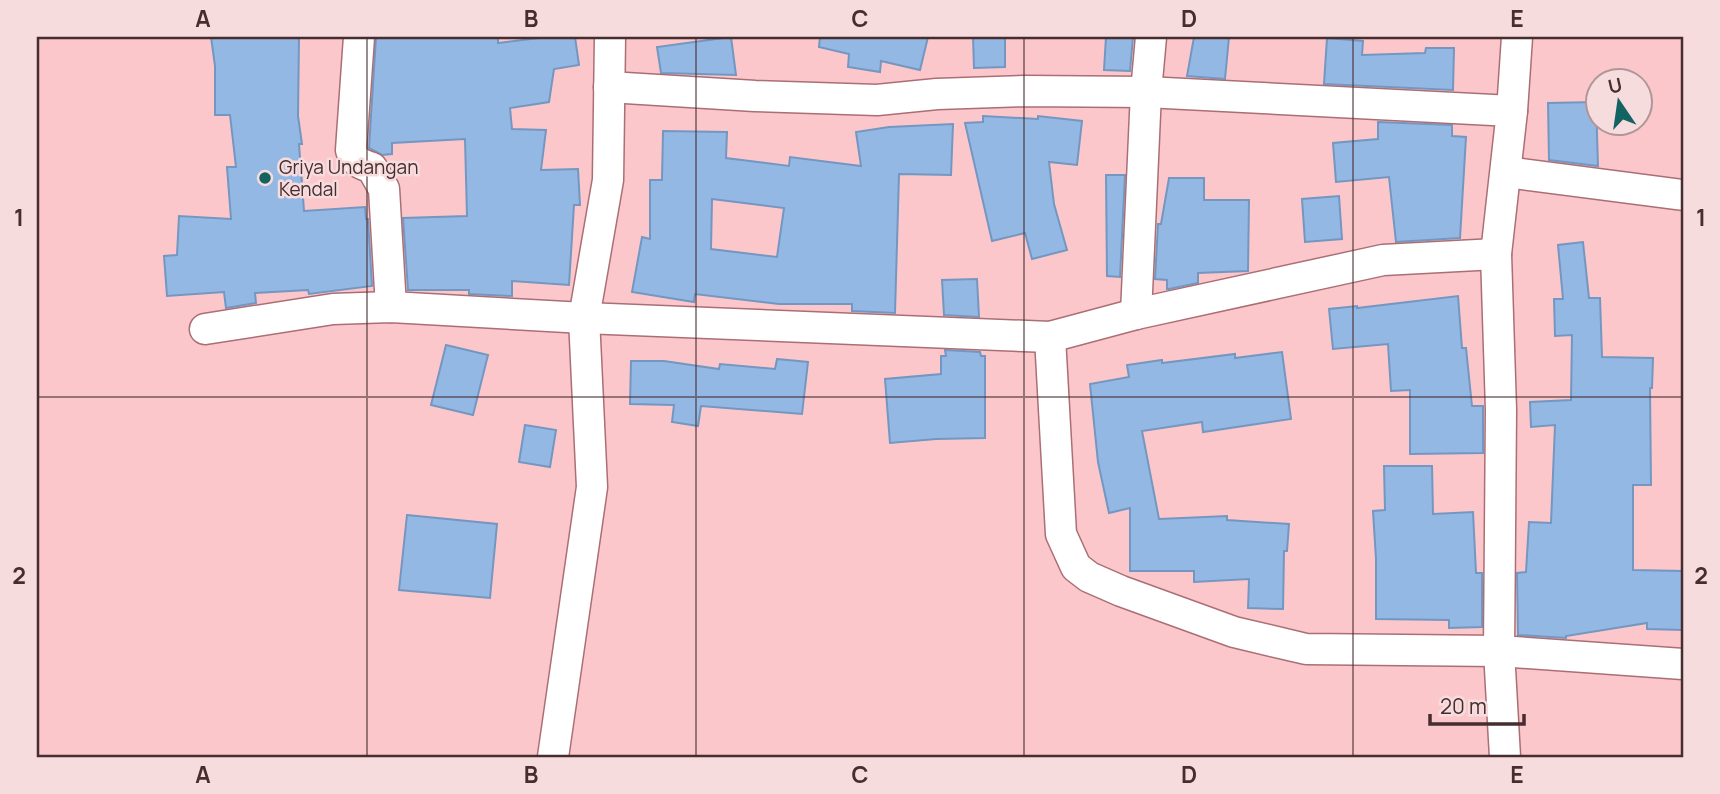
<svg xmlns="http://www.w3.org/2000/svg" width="1720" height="794" font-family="Manrope,sans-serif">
<rect width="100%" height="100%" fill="#fbc7cb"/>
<g fill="#94b8e4" stroke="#7497c1" stroke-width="2" fill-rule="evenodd">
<polygon points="211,37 299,37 298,116 302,144 299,144 304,211 365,207 366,219 368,219 372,286 309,294 308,290 255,293 256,303 226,308 224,292 167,296 164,256 177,255 179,216 231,219 227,167 236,167 230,115 215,115 215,66"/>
<polygon points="376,37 498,37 498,43 547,37 575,37 579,65 554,69 549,102 510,108 512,129 546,130 541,170 578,169 580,205 574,205 569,285 512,281 512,296 469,294 469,290 408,290 403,218 467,216 465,139 392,143 392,154 382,155 369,148"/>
<polygon points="731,37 736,75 661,73 657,47"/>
<polygon points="820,37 928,37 920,70 881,61 880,72 848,67 849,54 819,47"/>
<polygon points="973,37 1005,37 1005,67 974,68"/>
<polygon points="1106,37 1133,37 1130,71 1104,70"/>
<polygon points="1194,37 1229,37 1225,79 1187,76"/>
<polygon points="1327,38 1363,41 1362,55 1425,53 1426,48 1454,48 1453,90 1324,84"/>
<polygon points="1596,102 1598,166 1549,160 1548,103"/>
<polygon points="983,116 1038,119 1038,116 1082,121 1077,165 1049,162 1054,204 1067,250 1032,259 1025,233 992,241 965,123 983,122"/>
<polygon points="1378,122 1452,125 1452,136 1466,137 1460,238 1396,242 1389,177 1336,182 1333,143 1378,139"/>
<path d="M953,124L951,175L899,174L895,313L852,311V304H779L695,294L694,302L632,292L642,237L650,239V180H662L663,131L727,132L726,158L789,166L790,157L861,166L856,132L889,127ZM712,199L784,208L777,257L711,249Z"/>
<polygon points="1106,175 1125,175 1120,277 1107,276"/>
<polygon points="1169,178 1204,178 1204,200 1249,200 1248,271 1198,273 1198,283 1169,289 1167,289 1167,280 1155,279 1158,224 1161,224"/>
<polygon points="1339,196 1342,239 1305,242 1302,199"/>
<polygon points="1583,242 1589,298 1600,298 1602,357 1653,358 1652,388 1650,388 1651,485 1633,485 1633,570 1683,571 1683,630 1647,629 1647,623 1566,636 1566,638 1518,635 1517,573 1526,572 1529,522 1551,523 1555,425 1531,427 1530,402 1571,400 1572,335 1555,336 1554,299 1563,299 1558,245"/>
<polygon points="977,279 979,317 944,315 942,280"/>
<polygon points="1458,296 1462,348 1466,348 1472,406 1483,406 1483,453 1410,454 1410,390 1391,391 1388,344 1333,349 1329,309 1357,306 1357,308"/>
<polygon points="446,345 488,355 473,415 431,405"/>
<polygon points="945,350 980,352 981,356 985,356 985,438 936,439 890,443 885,379 941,374 941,356 946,356"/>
<polygon points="1282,352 1291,419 1203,432 1202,422 1142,431 1159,519 1227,516 1227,520 1289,524 1287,551 1284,551 1283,609 1248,608 1249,579 1194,582 1194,571 1130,571 1130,508 1109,513 1098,462 1090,384 1129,377 1127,365 1162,360 1162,363 1235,354 1235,358"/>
<polygon points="777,359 808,362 802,414 701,406 698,426 672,422 674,405 630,404 631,361 664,361 719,369 720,364 775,369"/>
<polygon points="525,425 556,430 550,467 519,462"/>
<polygon points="1384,466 1432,466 1433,514 1473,512 1476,573 1482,573 1482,627 1449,628 1449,620 1376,619 1376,559 1373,511 1385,510"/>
<polygon points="407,515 497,524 490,598 399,590"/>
</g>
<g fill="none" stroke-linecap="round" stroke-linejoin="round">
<g stroke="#aa6f74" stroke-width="33">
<g id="street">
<path d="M359,37L351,150C354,162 361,164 372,168L384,189L391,307"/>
<polyline points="609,87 755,96 877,100 937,94 1025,91 1146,92 1512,111"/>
<polyline points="1506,172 1683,195"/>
<polyline points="1136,314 1146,92 1151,37"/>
<polyline points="205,329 333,309 391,307 584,318 1050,337 1136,314 1383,260 1496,254"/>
<polyline points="1050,337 1061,534 1076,567 1089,577 1121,591 1234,632 1306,649 1499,651 1683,664"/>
<polyline points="553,757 592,487 584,318 608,180 610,37"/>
<polyline points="1505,757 1499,651 1501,410 1496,254 1512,111 1517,37"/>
</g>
</g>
<use href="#street" stroke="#fff" stroke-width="30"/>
</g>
<path fill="none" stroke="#462d2f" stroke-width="2" stroke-opacity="0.55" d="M367,37V757M696,37V757M1024,37V757M1353,37V757M37,397H1683"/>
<circle fill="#136362" stroke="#f7dcde" stroke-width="2.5" cx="265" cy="178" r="7"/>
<g text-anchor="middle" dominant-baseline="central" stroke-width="5" stroke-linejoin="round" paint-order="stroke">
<g font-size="19" fill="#462d2f" stroke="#f7dcde" text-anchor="start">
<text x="279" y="167">Griya Undangan<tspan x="279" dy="22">Kendal</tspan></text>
</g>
</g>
<rect width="1720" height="794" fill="none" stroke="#f7dcde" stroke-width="77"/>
<g transform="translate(1619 102) rotate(347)"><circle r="33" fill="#f7dcde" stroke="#b09698" stroke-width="2"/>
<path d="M0-5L12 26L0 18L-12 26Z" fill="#136362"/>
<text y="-10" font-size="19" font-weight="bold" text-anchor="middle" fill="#462d2f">U</text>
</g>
<path d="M1430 714v10h94v-10" fill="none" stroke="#462d2f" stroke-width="3.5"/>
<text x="1440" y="714" font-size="21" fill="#462d2f" stroke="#f7dcde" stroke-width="5" paint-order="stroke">20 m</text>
<rect x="38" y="38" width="1644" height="718" fill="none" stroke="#462d2f" stroke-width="2.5"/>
<g font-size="23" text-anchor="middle" font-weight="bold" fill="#462d2f">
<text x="203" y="27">A</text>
<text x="531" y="27">B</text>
<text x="860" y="27">C</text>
<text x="1189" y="27">D</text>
<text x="1517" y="27">E</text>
<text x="19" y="226">1</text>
<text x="1701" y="226">1</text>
<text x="19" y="584">2</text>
<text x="1701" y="584">2</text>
<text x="203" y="783">A</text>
<text x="531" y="783">B</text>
<text x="860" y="783">C</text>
<text x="1189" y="783">D</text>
<text x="1517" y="783">E</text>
</g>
</svg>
